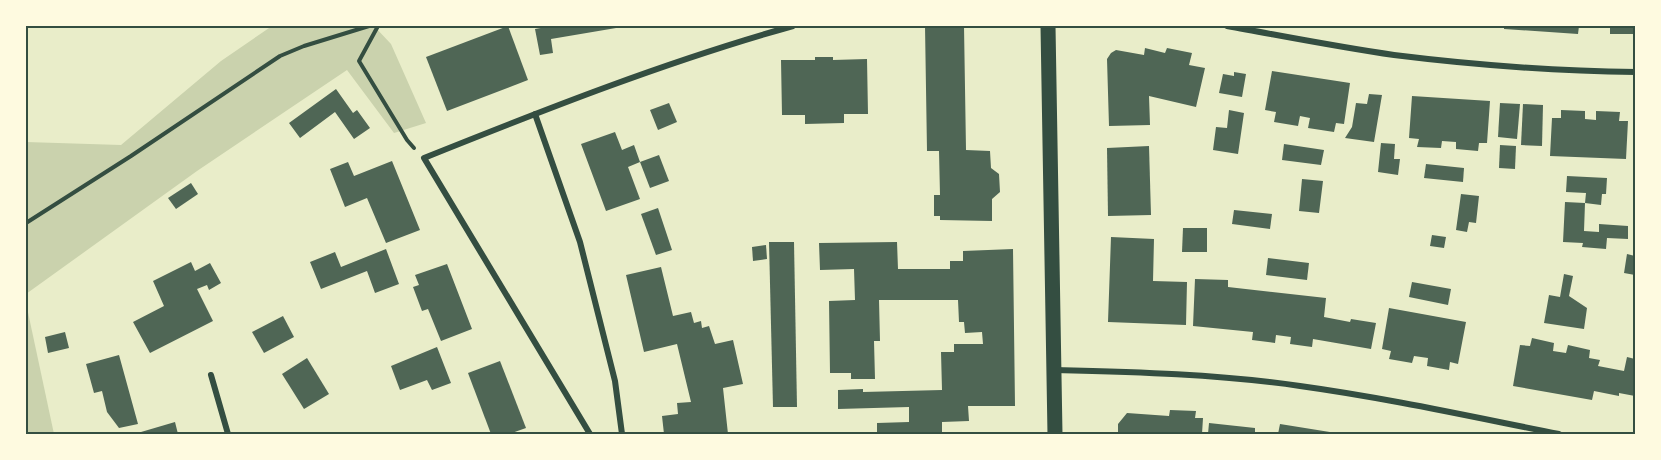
<svg xmlns="http://www.w3.org/2000/svg" width="1661" height="460" font-family="Rubik,sans-serif">
<rect width="100%" height="100%" fill="#e9edc9"/>
<g fill="#cad2ad">
<polygon points="272,26 374,26 391,44 426,123 394,133 347,70 197,171 26,294 26,142 121,145 221,61"/>
<polygon points="26,303 54,434 26,434"/>
</g>
<g fill="#4f6655">
<polygon points="508,26 528,80 447,111 426,57"/>
<polygon points="552,26 622,26 622,27 551,39 553,53 540,55 535,29"/>
<polygon points="925,26 964,26 966,150 990,151 991,168 999,174 1000,192 992,199 992,221 940,220 940,216 934,216 934,195 940,195 939,151 927,151"/>
<polygon points="1504,26 1579,26 1578,34 1504,29"/>
<rect x="1610" y="26" width="23" height="8"/>
<polygon points="1145,48 1165,53 1167,48 1192,53 1189,65 1205,68 1196,107 1149,96 1150,125 1109,126 1107,59 1111,53 1116,50 1144,55"/>
<polygon points="815,57 833,57 833,60 867,59 868,114 844,114 844,123 805,124 805,115 782,115 781,60 815,60"/>
<polygon points="1272,71 1350,83 1344,124 1336,123 1334,132 1308,128 1310,118 1300,116 1298,126 1274,122 1276,112 1265,110"/>
<polygon points="1234,72 1246,74 1242,97 1219,93 1223,74 1234,76"/>
<polygon points="336,89 353,113 357,110 370,128 354,139 335,112 300,138 289,123"/>
<polygon points="1369,94 1382,95 1374,142 1345,138 1352,127 1356,103 1367,104"/>
<polygon points="1412,96 1490,101 1487,143 1479,143 1478,151 1456,149 1456,142 1442,141 1441,148 1417,147 1419,139 1409,138"/>
<polygon points="669,103 677,122 658,130 650,110"/>
<polygon points="1500,103 1520,104 1517,139 1498,137"/>
<polygon points="1523,104 1543,105 1542,146 1521,145"/>
<polygon points="1229,110 1244,113 1238,154 1213,150 1216,127 1227,128"/>
<polygon points="1561,110 1585,111 1585,119 1596,120 1596,111 1620,112 1619,121 1628,121 1626,159 1550,156 1552,118 1561,118"/>
<polygon points="615,132 622,150 634,145 640,162 628,167 640,199 606,211 581,144"/>
<polygon points="1381,143 1395,144 1394,159 1400,159 1398,175 1378,172"/>
<polygon points="1284,144 1324,150 1321,165 1282,160"/>
<polygon points="1500,145 1516,146 1515,169 1499,168"/>
<polygon points="1149,146 1151,215 1108,216 1107,148"/>
<polygon points="659,155 669,181 650,188 640,162"/>
<polygon points="392,161 420,230 386,243 367,198 345,207 330,169 348,162 354,176"/>
<polygon points="1426,164 1464,168 1463,182 1424,178"/>
<polygon points="1567,176 1607,178 1606,194 1602,194 1601,205 1585,203 1586,193 1566,192"/>
<polygon points="1302,179 1323,181 1319,213 1299,211"/>
<polygon points="191,183 198,194 176,209 168,198"/>
<polygon points="1461,194 1479,196 1476,223 1469,222 1467,232 1456,230"/>
<polygon points="1565,202 1585,203 1584,231 1599,232 1599,224 1628,226 1628,239 1607,238 1606,249 1582,247 1583,243 1563,242"/>
<polygon points="658,208 672,250 656,255 641,214"/>
<polygon points="1234,210 1272,214 1270,229 1232,224"/>
<polygon points="1183,228 1207,228 1207,252 1182,252"/>
<polygon points="1432,235 1446,237 1444,248 1430,246"/>
<polygon points="1111,237 1154,239 1153,281 1187,282 1186,325 1108,322"/>
<polygon points="769,242 794,242 797,407 773,407"/>
<polygon points="897,242 898,269 950,269 950,261 963,261 963,251 1013,249 1015,406 968,406 969,421 942,422 942,434 877,434 877,423 909,422 909,407 838,409 838,390 863,389 863,392 942,390 941,352 954,352 954,344 983,344 982,332 965,333 964,322 959,322 958,300 879,300 880,341 874,341 875,379 851,379 851,373 830,373 829,301 855,300 854,269 820,270 819,243"/>
<polygon points="766,245 767,259 753,261 752,247"/>
<polygon points="386,249 399,284 375,293 367,271 321,289 310,262 335,252 341,267"/>
<polygon points="1627,254 1635,256 1635,275 1624,273"/>
<polygon points="1268,258 1309,263 1307,280 1266,275"/>
<polygon points="191,262 195,271 210,263 221,283 209,290 207,285 197,289 213,321 150,353 133,322 164,306 153,281"/>
<polygon points="447,264 472,329 441,341 428,309 422,311 413,287 419,285 415,275"/>
<polygon points="661,267 673,316 691,312 694,323 701,321 702,328 709,326 715,344 733,340 743,384 723,388 728,434 664,434 662,416 678,414 677,403 691,402 677,344 644,352 626,275"/>
<polygon points="1564,274 1573,276 1569,296 1587,308 1584,329 1544,323 1549,295 1560,297"/>
<polygon points="1195,279 1228,280 1228,287 1326,298 1324,317 1350,322 1351,319 1376,323 1371,349 1313,339 1312,347 1290,344 1291,337 1276,335 1275,343 1252,340 1253,332 1193,326"/>
<polygon points="1412,282 1451,289 1448,305 1409,297"/>
<polygon points="1389,308 1466,322 1458,364 1450,362 1449,370 1427,366 1428,358 1414,356 1412,363 1389,359 1391,351 1382,349"/>
<polygon points="283,316 294,337 264,353 252,332"/>
<polygon points="65,332 69,348 48,353 45,337"/>
<polygon points="1532,338 1554,343 1553,351 1566,353 1568,345 1590,350 1589,358 1600,360 1598,366 1624,371 1627,357 1635,359 1635,396 1619,393 1619,396 1594,391 1592,400 1513,386 1520,345 1530,346"/>
<polygon points="437,347 451,383 432,390 427,380 400,390 391,366"/>
<polygon points="119,355 138,424 119,428 107,412 102,391 94,393 86,364"/>
<polygon points="307,358 329,394 304,409 282,374"/>
<polygon points="500,361 526,428 509,434 491,434 468,373"/>
<polygon points="1170,410 1196,411 1195,418 1203,418 1202,434 1118,434 1118,424 1127,413 1169,416"/>
<polygon points="175,422 178,434 142,434 141,432"/>
<polygon points="1209,423 1255,428 1255,434 1208,434"/>
<polygon points="1280,424 1336,433 1336,434 1278,434"/>
</g>
<g fill="none" stroke-linecap="round" stroke-linejoin="round">
<g stroke="#344e41" stroke-width="4">
<polyline points="378,26 359,61 407,140 414,148"/>
<polyline points="26,223 131,156 280,56 304,46 369,26"/>
</g>
<g stroke="#344e41" stroke-width="6">
<path d="M1227,26C1283,36 1338,47 1394,55C1474,65 1555,71 1636,72"/>
<polyline points="535,114 580,242 615,381 622,434"/>
<path d="M1054,370C1136,372 1218,374 1300,386C1387,398 1473,417 1559,434"/>
<polyline points="211,375 228,434"/>
<path d="M590,434L424,158C546,109 668,61 793,26"/>
</g>
<polyline stroke="#344e41" stroke-width="15" points="1048,26 1055,434"/>
</g>
<rect width="1661" height="460" fill="none" stroke="#fefae0" stroke-width="54"/>
<rect x="27" y="27" width="1607" height="406" fill="none" stroke="#344e41" stroke-width="2"/>
</svg>
